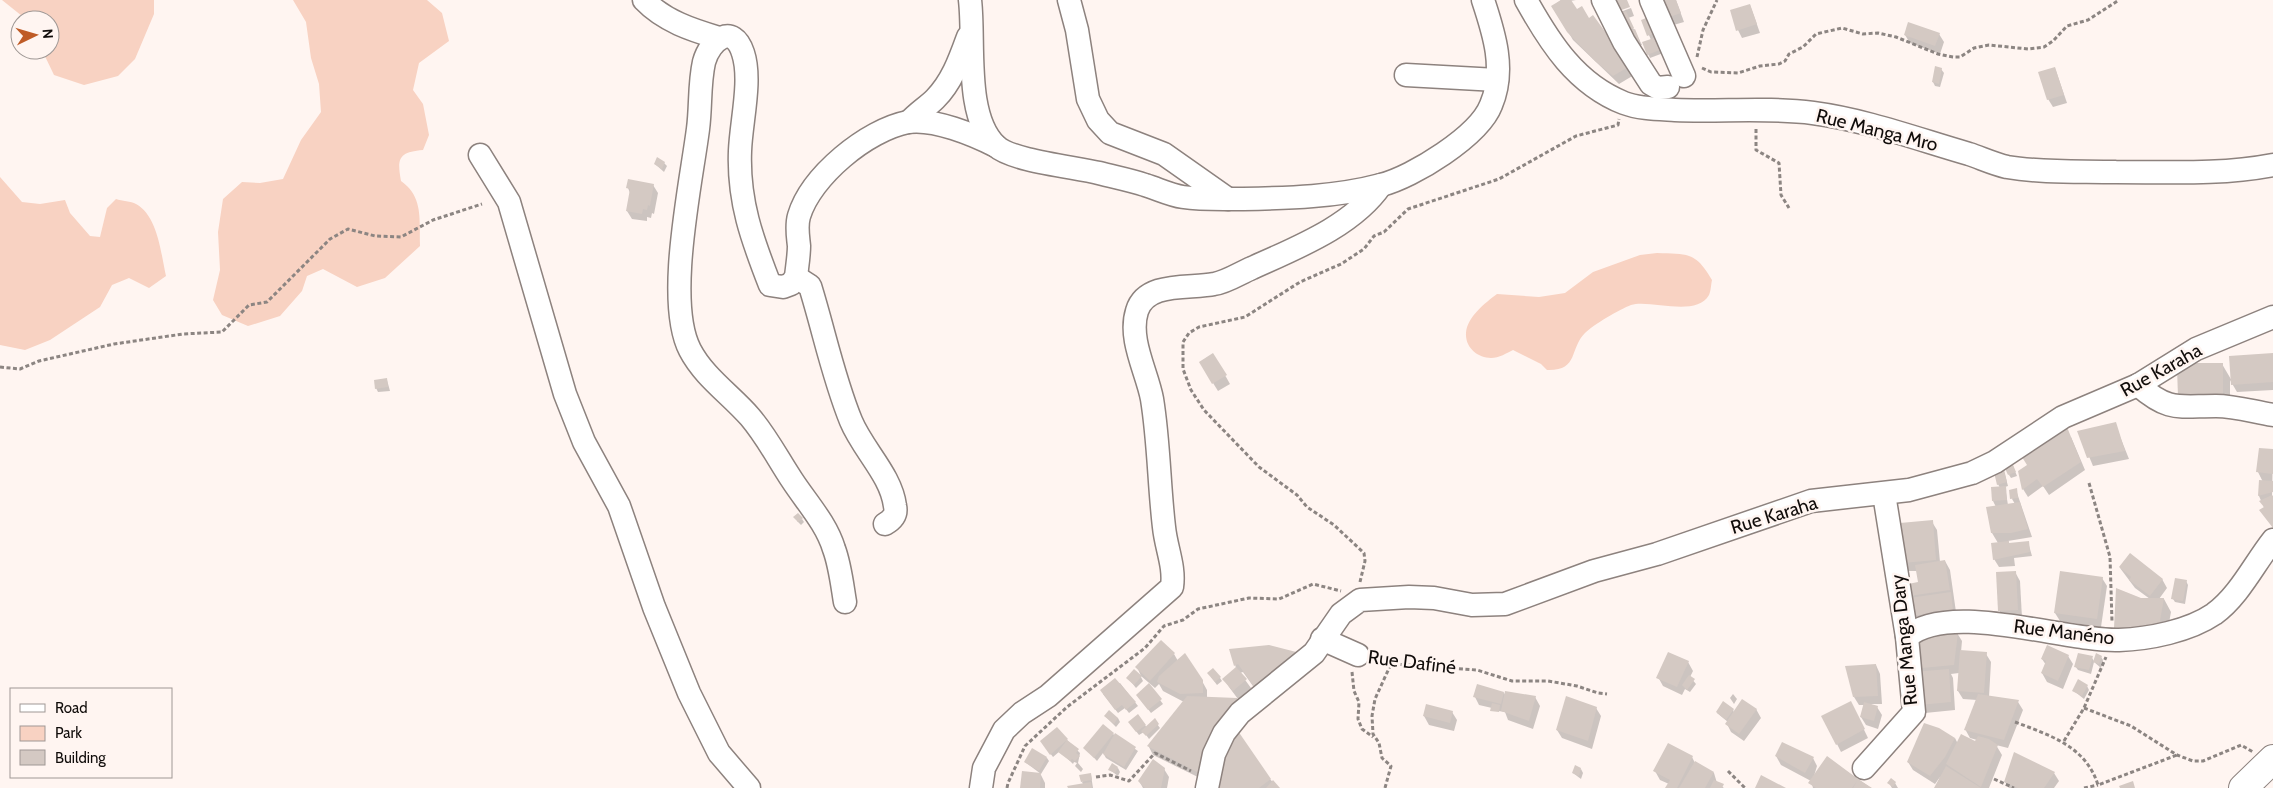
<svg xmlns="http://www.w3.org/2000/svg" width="2273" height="788" font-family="Cabin,sans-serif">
<rect width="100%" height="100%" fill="#fff5f1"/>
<g fill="#f8d2c2">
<polygon points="2,0 154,0 154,14 135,59 118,76 84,85 54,75 42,50 50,50 50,20 27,20"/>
<path d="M293,0H427L442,13L449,41L419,63L413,90L423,104L429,135L423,150C398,152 397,159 401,181C424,197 419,221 420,246L385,278L357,287L323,269L307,276L302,291L280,316L248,326L222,315L213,300L220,270L218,232L223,199L242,182L260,183L283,179L301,140L321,112L319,84L311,58L306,22Z"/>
<path d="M0,177L22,202L40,204L65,200L70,213L90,236L100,237L107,208L116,199C122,201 131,201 136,204C158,216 161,254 166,276L149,288L129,278L112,285L100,307L50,340L25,350L0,345Z"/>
<path d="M1657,253C1688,254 1696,252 1712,280C1711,284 1711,291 1709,295C1696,318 1650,299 1631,305C1620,309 1593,325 1585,333C1569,349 1579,371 1547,370L1541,364L1513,350C1507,353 1499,358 1491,358C1478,358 1465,348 1466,333C1467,317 1485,303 1497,294L1539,297L1565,293L1593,272L1640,255Z"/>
</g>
<g fill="#0003">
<polygon points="1561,0 1576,0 1570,1 1576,11 1589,20 1634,75 1619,84 1573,40 1553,6"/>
<polygon points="1661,0 1676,0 1684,22 1670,26"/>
<polygon points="1750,5 1760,33 1742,38 1738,30"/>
<polygon points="1631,8 1634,16 1628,18 1642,45 1631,50 1612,15"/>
<polygon points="1654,16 1666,52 1650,58 1648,54 1651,40 1643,20"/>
<polygon points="1939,34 1944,42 1940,54 1910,43 1905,35"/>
<polygon points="2055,68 2067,103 2053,107 2048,99"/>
<polygon points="1941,69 1944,73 1940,87 1935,86 1933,82"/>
<polygon points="664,163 667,166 664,172 655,164"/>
<polygon points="653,185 658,193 654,214 652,213 651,218 647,217 647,221 632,219 627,211 630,193 628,188"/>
<polygon points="1213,354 1230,384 1218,391 1200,362"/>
<polygon points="2273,354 2273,390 2237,392 2230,380 2230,409 2186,409 2222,364 2232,381"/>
<polygon points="387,380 390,391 378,392 376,388"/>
<polygon points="2115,424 2129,459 2093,466 2079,432"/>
<polygon points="2071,437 2085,470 2049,495 2043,486 2028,497 2023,489 2028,466"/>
<polygon points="2273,450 2272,496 2273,528 2259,496 2260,481 2263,482 2258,472"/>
<polygon points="2013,466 2017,476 2011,478 2009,475"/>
<polygon points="2005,475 2008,486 2005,487 2008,505 2015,504 2012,499 2016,490 2032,537 2008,541 2010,545 2028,542 2032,556 2014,558 2015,566 1999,567 1994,559 1998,543 1992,533 1996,507 1993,501 2000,488 1998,484"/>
<polygon points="802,519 804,522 801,525 797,521"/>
<polygon points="1932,522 1937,530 1940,562 1945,561 1950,570 1957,619 1911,625 1911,596 1919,583 1917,571 1909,571 1904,563"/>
<polygon points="2120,568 2162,579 2167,588 2159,599 2164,599 2171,612 2165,645 2123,641 2115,628 2141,599 2150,599 2135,588"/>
<polygon points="2015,572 2020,581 2022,618 2004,619 1999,610"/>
<polygon points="2102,578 2107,586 2101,627 2060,621 2055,613"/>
<polygon points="2186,581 2188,585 2185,604 2175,602 2173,599"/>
<polygon points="1957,633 1962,641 1961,652 1986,654 1991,662 1989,697 2018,702 2023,710 2008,748 1996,745 2002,755 1989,788 1936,788 1940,777 1935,784 1913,770 1908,762 1955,738 1958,744 1976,743 1977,740 1970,738 1965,729 1977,700 1963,699 1958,691 1959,673 1951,674 1953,678 1955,710 1925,713 1915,674"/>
<polygon points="1231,650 1265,703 1243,672 1240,673 1251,688 1238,699 1229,687 1224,679 1236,668"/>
<polygon points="1174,654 1178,661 1202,681 1207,690 1207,698 1238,699 1206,781 1153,755 1149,747 1184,702 1163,691 1159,684 1155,688 1141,676 1137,667"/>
<polygon points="2068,656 2073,664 2063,689 2047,682 2042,673 2046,665 2042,659"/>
<polygon points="2101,657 2103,660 2101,668 2094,662 2091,674 2078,670 2075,666 2092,658 2094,661"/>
<polygon points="1688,662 1693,671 1690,677 1696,684 1690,692 1685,689 1682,695 1663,686 1658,677"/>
<polygon points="1876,665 1880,674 1882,704 1870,704 1877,707 1882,715 1878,729 1866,725 1861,717 1865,705 1859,705 1854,697"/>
<polygon points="1141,677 1143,681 1136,688 1128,678"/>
<polygon points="1211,677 1220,678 1222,681 1217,685"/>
<polygon points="1120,683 1138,706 1129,713 1125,708 1118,713 1103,694"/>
<polygon points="1149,685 1163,704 1151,713 1140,699"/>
<polygon points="2087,686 2089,690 2084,699 2074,691"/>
<polygon points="1504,693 1506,696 1535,697 1540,706 1533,729 1508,720 1505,712 1492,710 1492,712 1492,708 1479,705 1475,697"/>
<polygon points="1733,694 1737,699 1734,704 1730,698"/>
<polygon points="1596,708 1601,716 1592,749 1562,738 1557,730"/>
<polygon points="1733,709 1734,713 1756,709 1761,718 1744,741 1731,732 1727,724 1728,722 1717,713"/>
<polygon points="1855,711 1868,738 1841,752 1837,744"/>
<polygon points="1452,712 1457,720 1454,731 1429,725 1424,716"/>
<polygon points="1138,715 1147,728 1154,720 1160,728 1149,739 1144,732 1139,735 1132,726"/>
<polygon points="1105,716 1118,718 1120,722 1116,727"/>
<polygon points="1113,734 1138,751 1126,770 1106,758 1103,753 1097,761 1085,748"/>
<polygon points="1067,740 1080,753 1078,763 1083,769 1081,772 1075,766 1077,763 1074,762 1073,764 1060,751 1053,757 1044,745"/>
<polygon points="1776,756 1813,758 1817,766 1814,776 1827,758 1871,788 1813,788 1811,781 1781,765"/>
<polygon points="1692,757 1695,763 1714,773 1717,783 1724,788 1667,788 1669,784 1660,780 1655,771"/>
<polygon points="1047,758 1049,761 1041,774 1025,762"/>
<polygon points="1118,768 1120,772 1118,776 1110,770"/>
<polygon points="1164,769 1169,777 1167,788 1143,788 1139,781"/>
<polygon points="1581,769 1583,773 1581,779 1573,773"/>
<polygon points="1023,773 1041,775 1045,783 1045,788 1022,788"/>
<polygon points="2054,773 2059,781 2054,788 2009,788 2005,782"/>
<polygon points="1091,775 1093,788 1069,788 1083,784 1082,782"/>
<polygon points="1270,779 1278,788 1220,788"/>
<polygon points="1889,783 1895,783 1898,788 1892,788"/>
</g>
<g fill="#d4c9c3">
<polygon points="1561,0 1571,0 1577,9 1582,6 1589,18 1593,15 1630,66 1613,76 1595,61 1567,32 1551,6"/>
<polygon points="1605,0 1627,0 1630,7 1610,14"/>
<polygon points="1658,0 1676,0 1681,13 1664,19"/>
<polygon points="1750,4 1757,24 1736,31 1730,10"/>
<polygon points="1626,11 1634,28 1625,33 1635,29 1640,41 1628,47 1613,17"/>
<polygon points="1654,15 1660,31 1647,36 1641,20"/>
<polygon points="1908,22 1940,33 1935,46 1904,35"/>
<polygon points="1660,36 1665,48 1647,55 1642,42"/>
<polygon points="1935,66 1942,68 1939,84 1932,82"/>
<polygon points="2055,67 2064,95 2047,100 2038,72"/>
<polygon points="657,157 665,162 662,169 654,164"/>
<polygon points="628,179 654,184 650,206 648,205 647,210 643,209 642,214 626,211 630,189 626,188"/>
<polygon points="1213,353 1227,375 1212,384 1199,362"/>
<polygon points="2273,353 2273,382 2231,385 2229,356"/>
<polygon points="2186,363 2223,363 2223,397 2178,397 2177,368"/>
<polygon points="387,378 388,387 375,389 374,380"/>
<polygon points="2116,422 2125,451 2087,458 2077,431"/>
<polygon points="2067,427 2081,462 2043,487 2037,479 2022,490 2018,471 2027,465 2022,457"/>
<polygon points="2259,448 2273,449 2273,474 2256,472"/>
<polygon points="2011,460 2016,472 2008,475 2003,464"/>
<polygon points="2004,469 2007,482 1997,485 1994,472"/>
<polygon points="2259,480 2273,481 2273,492 2258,496"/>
<polygon points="2006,486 2007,500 1992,501 1991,487"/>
<polygon points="2017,488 2018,498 2010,499 2009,490"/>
<polygon points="2272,495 2273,496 2273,528 2259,510 2264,507 2259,501"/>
<polygon points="2020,502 2028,529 2011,533 1991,533 1986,507"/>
<polygon points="798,513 803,518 798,522 793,517"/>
<polygon points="1933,520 1936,560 1903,563 1900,523"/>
<polygon points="2009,541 2009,543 2029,541 2030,552 1993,560 1991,543"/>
<polygon points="2130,553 2163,579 2150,596 2129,580 2131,577 2119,567"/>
<polygon points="1945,560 1950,590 1909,596 1908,584 1918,582 1915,565"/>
<polygon points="2016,571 2018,610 1998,611 1996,572"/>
<polygon points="2060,571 2103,577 2097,619 2054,613"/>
<polygon points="2175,578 2187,580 2183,601 2171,599"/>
<polygon points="2116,588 2141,598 2164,598 2158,632 2136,633 2114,628"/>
<polygon points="1951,592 1953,610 1905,617 1902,599"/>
<polygon points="1958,632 1954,665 1911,669 1910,651 1923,636"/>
<polygon points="1161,640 1175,653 1150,681 1135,667"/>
<polygon points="1269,645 1304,654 1260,695 1238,664 1234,666 1229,649"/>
<polygon points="2047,645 2069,655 2058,681 2041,673 2046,661 2041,659"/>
<polygon points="1960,650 1987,652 1984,693 1957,691"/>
<polygon points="1668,652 1689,661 1677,687 1656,678"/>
<polygon points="1185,653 1203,680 1203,693 1180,694 1157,682 1159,676"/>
<polygon points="2078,653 2093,656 2089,670 2074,667"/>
<polygon points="2096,653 2102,656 2099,664 2093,662"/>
<polygon points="1876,664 1878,696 1853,697 1845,666"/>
<polygon points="1236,667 1247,679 1233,691 1222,679"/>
<polygon points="1213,668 1221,677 1215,682 1207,673"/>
<polygon points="1134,669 1142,676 1134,685 1126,678"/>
<polygon points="1949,669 1951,702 1919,705 1913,672"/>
<polygon points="1689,675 1695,679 1687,690 1682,685"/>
<polygon points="1115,678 1136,702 1126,710 1122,705 1115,710 1100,690"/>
<polygon points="2078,679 2088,685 2082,696 2072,691"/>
<polygon points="1149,683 1162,699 1148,710 1136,695"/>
<polygon points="1477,684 1504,692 1501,704 1473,697"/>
<polygon points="1505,691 1536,696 1529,721 1501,711"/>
<polygon points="1978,694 2019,700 2004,740 1964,730"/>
<polygon points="1187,696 1237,698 1242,707 1201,774 1147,746"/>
<polygon points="1566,696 1597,707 1588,741 1556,730"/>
<polygon points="1742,699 1757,709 1739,734 1725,724"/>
<polygon points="1723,701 1734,709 1726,720 1716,712"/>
<polygon points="1851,701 1865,729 1836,745 1821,716"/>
<polygon points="1864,702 1878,706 1874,721 1860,717"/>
<polygon points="1492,703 1500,705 1499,712 1490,711"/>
<polygon points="1426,704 1453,711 1450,723 1423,716"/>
<polygon points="1109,710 1118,718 1114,724 1104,716"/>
<polygon points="1138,714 1146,725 1136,732 1128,722"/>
<polygon points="1155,718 1159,724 1146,736 1141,731"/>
<polygon points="1924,723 1939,728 1955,738 1945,757 1930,776 1907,762"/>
<polygon points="1103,724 1114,733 1094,758 1083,748"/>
<polygon points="1057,727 1068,739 1050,755 1040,741"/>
<polygon points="1238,731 1271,779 1259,788 1219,788 1223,753"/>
<polygon points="1115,733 1136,747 1124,767 1103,754"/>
<polygon points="1961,734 1975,741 1978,736 1989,739 1998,745 1981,787 1946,764"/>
<polygon points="1067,740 1079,749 1076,753 1080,756 1075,761 1072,759 1070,761 1058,752"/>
<polygon points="1782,742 1814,757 1805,773 1775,756"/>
<polygon points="1668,743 1693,756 1677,788 1665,788 1670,780 1653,771"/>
<polygon points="1032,748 1047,757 1039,771 1024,762"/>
<polygon points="2014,752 2055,772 2044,788 2018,788 2004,782"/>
<polygon points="1827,756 1858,779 1872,788 1853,788 1857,781 1852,788 1816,788 1808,783"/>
<polygon points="1153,759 1165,768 1161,788 1145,788 1138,781"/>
<polygon points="1695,761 1714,772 1705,788 1679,788"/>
<polygon points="1112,763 1118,767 1115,773 1108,770"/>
<polygon points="1575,765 1581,768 1579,776 1572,773"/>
<polygon points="1946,766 1981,788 1934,788"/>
<polygon points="1022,771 1041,773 1040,788 1020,788"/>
<polygon points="1091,773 1092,780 1081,782 1079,775"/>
<polygon points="1761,775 1786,788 1755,788"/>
<polygon points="1891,778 1896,782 1893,787 1887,783"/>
<polygon points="1273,780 1280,788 1266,788"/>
<polygon points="1714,780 1724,784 1722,788 1710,788"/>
<polygon points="2133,781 2135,788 2120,788 2119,786"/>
<polygon points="1091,782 1092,788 1068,788 1067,786"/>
</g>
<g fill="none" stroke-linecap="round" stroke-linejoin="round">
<g stroke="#8d827e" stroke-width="25">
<g id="minor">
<path d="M644,0C664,21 692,30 719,38"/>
<path d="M970,0C975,41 964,116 996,146C1012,161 1075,167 1099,173C1114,177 1130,180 1145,185C1158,189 1170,195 1183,197C1203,200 1223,199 1243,199C1289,198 1336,197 1381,185C1413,177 1479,136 1491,105C1506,70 1494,33 1483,0"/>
<polyline points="1069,0 1077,30 1088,99 1098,120 1110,133 1164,154 1228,199"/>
<path d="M1526,0C1550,43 1576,84 1624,103C1640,109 1658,109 1675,110C1721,112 1767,107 1813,113C1866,120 1917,139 1969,154C1981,158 1994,164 2007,167C2043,173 2080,171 2116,172C2169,172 2221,175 2273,165"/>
<polyline points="1603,0 1624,42 1651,84 1658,88 1668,87"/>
<polyline points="1651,0 1684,76"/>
<polyline points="1406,75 1497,80"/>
<path d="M909,122C917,113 927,107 935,99C952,82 960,59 968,37"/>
<polyline points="480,155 509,202 565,394 584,442 619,506 654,607 689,693 719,753 749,788"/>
<path d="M796,277L810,286C824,331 833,377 851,421C863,450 891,475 895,506C897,515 892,520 885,524"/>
<path d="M2138,385C2169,412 2178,406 2216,406C2235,406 2254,412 2273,415"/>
<path d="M845,602C842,584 840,565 834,549C826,523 807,503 792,480C778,459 767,437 750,417C731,395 704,377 690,350C665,302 691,184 698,129C701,107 699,84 704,62C710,40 733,22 743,53C752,80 741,122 740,151C738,201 752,239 770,285L783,287L791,284L796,277C797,267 799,256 799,246C798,236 796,226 799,216C811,176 867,130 908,122C934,118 974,135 996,146"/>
<path d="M1907,637C1949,600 2066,642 2119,640C2149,639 2189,631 2214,614C2239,596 2254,564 2273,540"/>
<polyline points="1322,639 1358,655"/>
<polyline points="1864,768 1914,712 1907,637 1884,494"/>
<path d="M981,788L984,768L1004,730L1022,713L1048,696L1172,587C1175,566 1166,548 1164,527C1159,485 1159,442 1152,399C1147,372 1128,339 1137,311C1146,281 1190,289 1214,284C1227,282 1240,273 1252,268C1296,248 1353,226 1381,185"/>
<polyline points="1207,788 1214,754 1224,733 1240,713 1314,653 1341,614 1360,600 1409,597 1434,598 1472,605 1505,604 1594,571 1657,554 1811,501 1909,490 1972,473 1995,462 2063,417 2138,385 2196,349 2273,317"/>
</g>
</g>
<g stroke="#8d827e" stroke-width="30">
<polyline id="major" points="2243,788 2273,759"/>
</g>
<g stroke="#8c8582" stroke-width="3" stroke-dasharray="4 2.5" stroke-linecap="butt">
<polyline points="1697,57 1703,30 1717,0"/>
<polyline points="1702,68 1711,72 1738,73 1760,66 1779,64 1785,61 1789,54 1803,47 1816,34 1842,28 1863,34 1878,33 1896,37 1938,54 1953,57 1960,57 1974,48 1989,45 2028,49 2044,47 2053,41 2067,26 2088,20 2119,0"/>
<polyline points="1756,129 1756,150 1779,163 1781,195 1789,208"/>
<polyline points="0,367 20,369 39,361 114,344 183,334 222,332 249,305 267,302 330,239 348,229 375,236 401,237 433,220 482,204"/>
<polyline points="2089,483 2110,557 2112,622"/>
<polyline points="1360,582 1365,561 1364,553 1334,525 1307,507 1297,495 1259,467 1204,410 1191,390 1183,369 1183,342 1189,333 1199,327 1245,317 1300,282 1341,264 1364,249 1374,236 1384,232 1408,209 1499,179 1576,136 1618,125 1619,119"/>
<polyline points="1375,660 1395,664 1477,670 1512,681 1548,681 1577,686 1598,693 1607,694"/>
<polyline points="1352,672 1354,691 1359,702 1358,719 1362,729 1373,737"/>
<polyline points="2084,708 2131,726 2177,755 2193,761 2203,761 2241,745 2253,752"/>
<path d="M2015,722C2049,735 2086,746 2098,785L2177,755"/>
<polyline points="2064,741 2084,708 2106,657"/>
<polyline points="1728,771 1745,788"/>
<polyline points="1096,777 1110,775 1129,781 1155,753 1191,771"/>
<polyline points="1994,779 2014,788"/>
<polyline points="1007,788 1008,783 1025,746 1067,707 1145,648 1164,626 1183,620 1198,609 1249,598 1279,599 1313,584 1341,591"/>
<polyline points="1385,788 1391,766 1382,758 1379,743 1373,734 1372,716 1375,699 1391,664"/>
<polyline points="2084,788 2098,785"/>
</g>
<use href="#minor" stroke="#fff" stroke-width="22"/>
<use href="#major" stroke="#fff" stroke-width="28"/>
</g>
<g text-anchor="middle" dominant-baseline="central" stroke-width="5" stroke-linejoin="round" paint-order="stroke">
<g font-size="19" fill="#100c0a" stroke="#fff5f1">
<text transform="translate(1877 130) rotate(14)">Rue Manga Mro</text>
<text transform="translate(2161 370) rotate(-29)">Rue Karaha</text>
<text transform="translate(1774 515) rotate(-17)">Rue Karaha</text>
<text transform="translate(2064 632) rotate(7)">Rue Manéno</text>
<text transform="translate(1904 640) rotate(-96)">Rue Manga Dary</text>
<text transform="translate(1412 662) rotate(7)">Rue Dafiné</text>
</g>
</g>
<rect x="10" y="688" width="162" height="90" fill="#fff5f1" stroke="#9f9895"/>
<rect x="20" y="704" width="25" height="8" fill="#ffffff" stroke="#9f9895"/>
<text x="55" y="713" font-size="15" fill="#100c0a">Road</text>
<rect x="20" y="726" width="25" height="15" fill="#f8d2c2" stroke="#9f9895"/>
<text x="55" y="738" font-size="15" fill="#100c0a">Park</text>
<rect x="20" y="750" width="25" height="15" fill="#d4c9c3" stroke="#9f9895"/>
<text x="55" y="763" font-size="15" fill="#100c0a">Building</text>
<g transform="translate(35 35) rotate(85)"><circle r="24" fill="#fff5f1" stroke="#9f9895"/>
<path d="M0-4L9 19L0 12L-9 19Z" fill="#bf5b26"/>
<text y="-8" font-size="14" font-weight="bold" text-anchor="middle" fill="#100c0a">N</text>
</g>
</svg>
